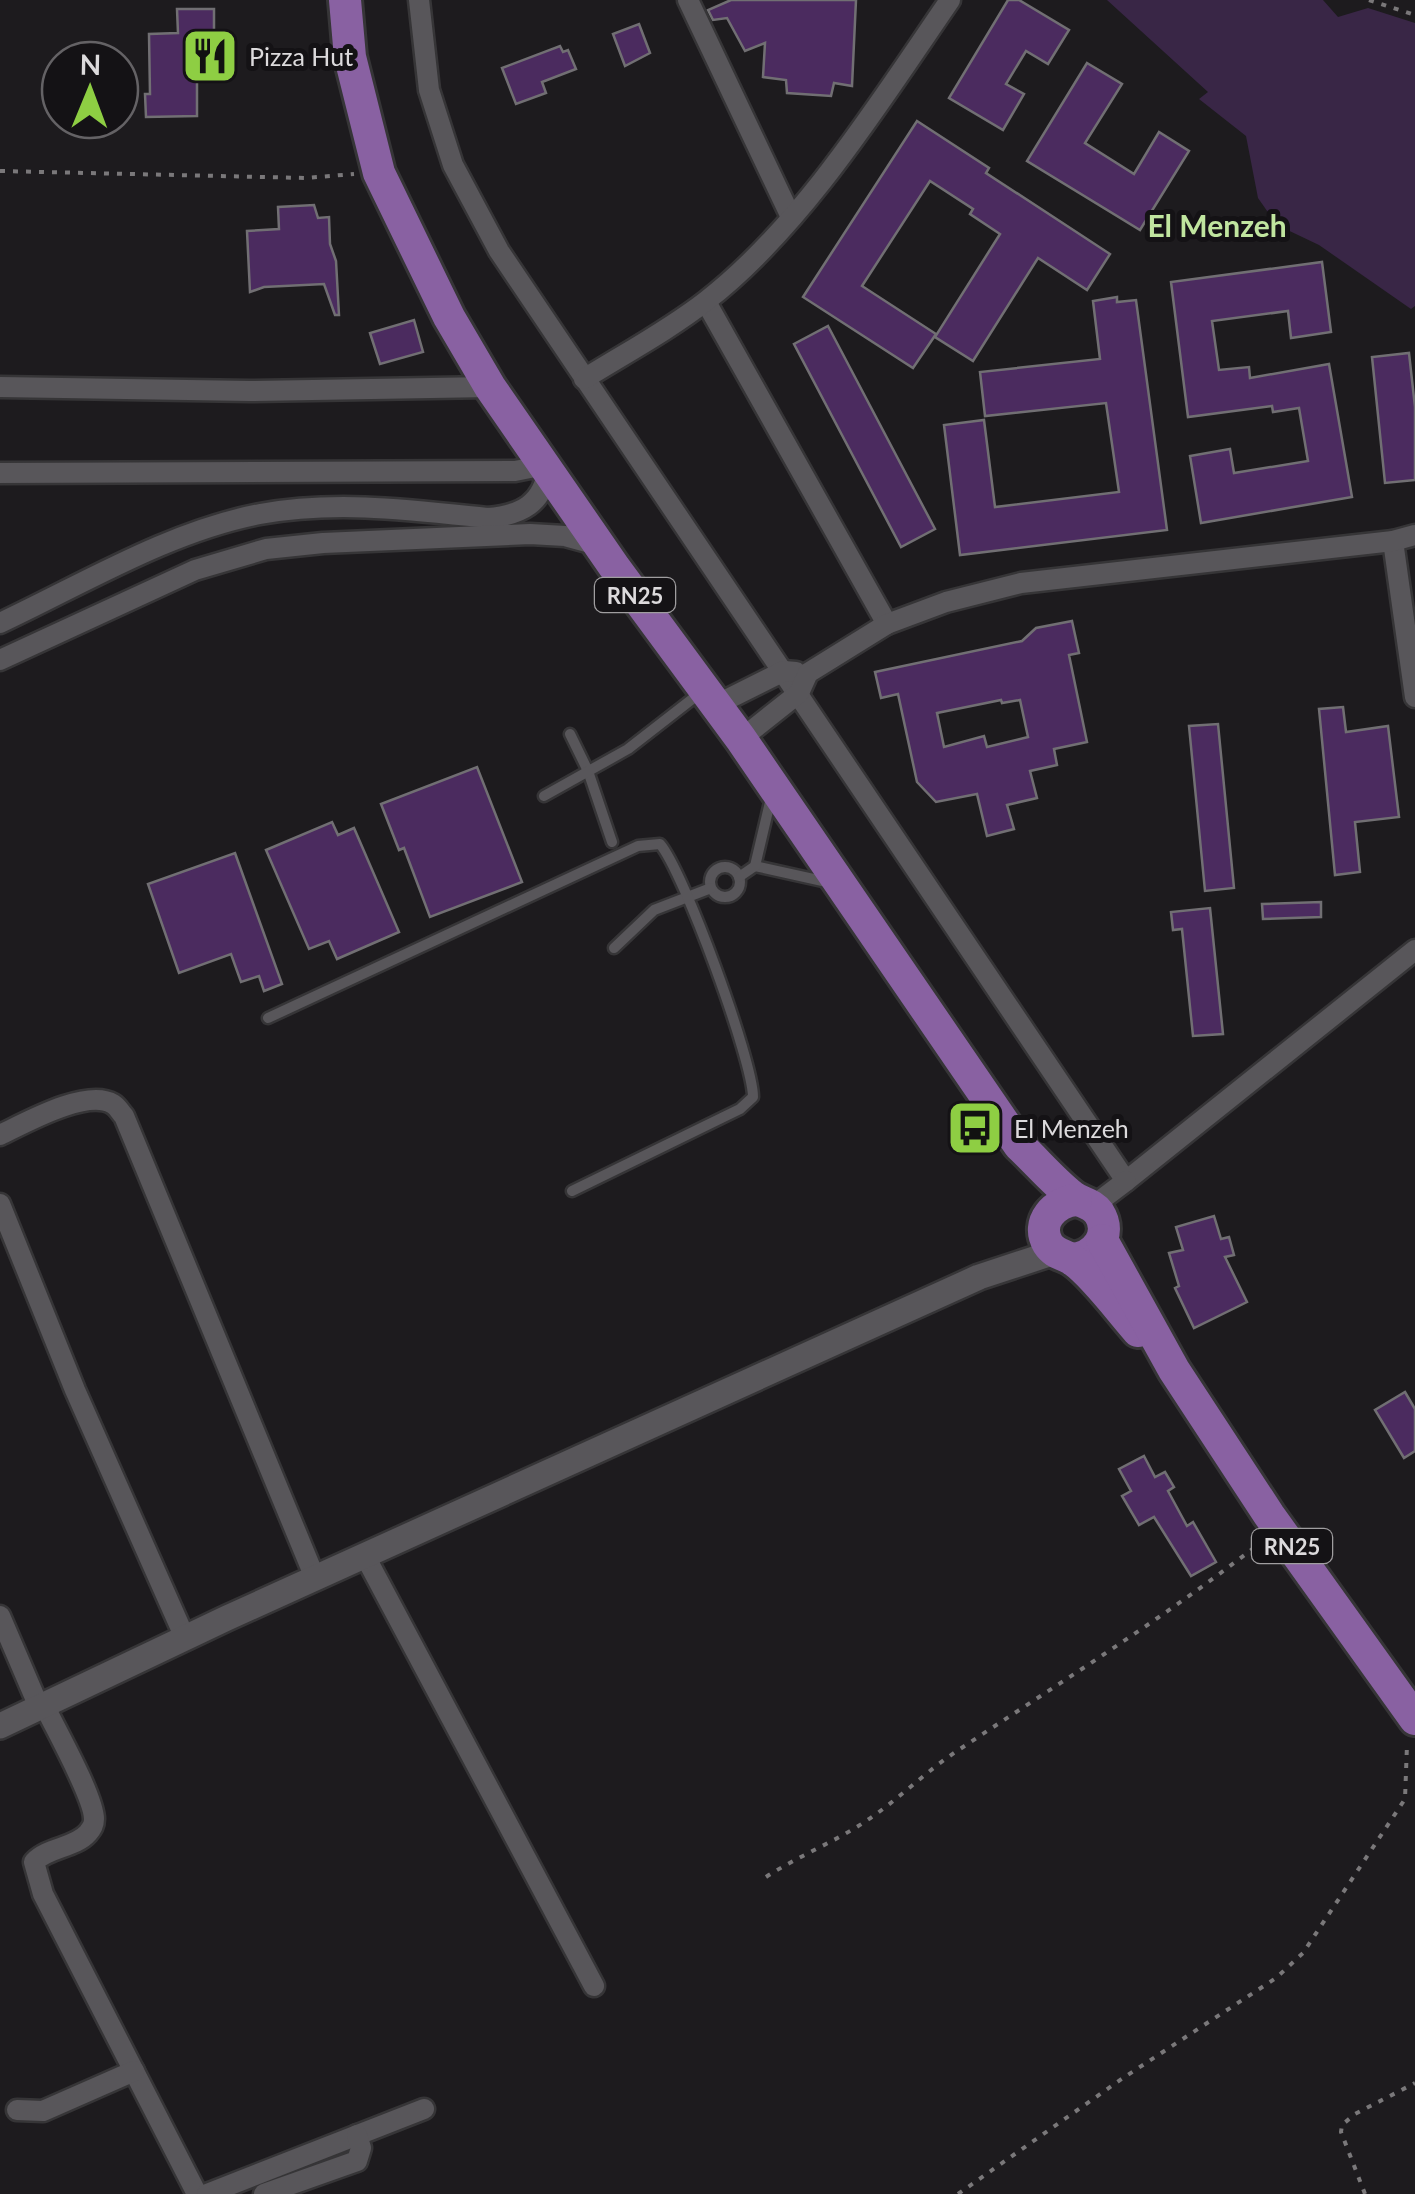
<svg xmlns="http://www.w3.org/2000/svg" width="1415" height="2194" font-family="Lato,sans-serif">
<rect width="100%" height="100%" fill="#1d1b1e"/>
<polygon fill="#392646" points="1107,0 1323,0 1338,17 1368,8 1415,23 1415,306 1411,309 1319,245 1277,225 1258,198 1246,136 1199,99 1208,92"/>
<g fill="#4b2b5f" stroke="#716f73" stroke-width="2.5" fill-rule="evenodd">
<polygon points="731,0 856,0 852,86 834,83 831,96 787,93 786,80 763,77 765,43 745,51 727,18 713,20 708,10"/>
<polygon points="1008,0 1019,0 1069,30 1048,64 1026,51 1006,84 1024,94 1003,130 949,98"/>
<polygon points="177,9 214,9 214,34 221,35 220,78 197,77 197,116 146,117 145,94 150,94 149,34 178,33"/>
<polygon points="639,24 650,53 625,66 613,34"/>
<polygon points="560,46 563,52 568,50 576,69 542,82 546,93 516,104 502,68"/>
<polygon points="1087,63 1122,84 1085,143 1134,174 1159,132 1189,151 1140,230 1027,161"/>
<polygon points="917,121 989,168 986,173 1110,254 1087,290 1038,258 973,361 935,337 1000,234 970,214 973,209 930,181 862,286 936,334 913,368 803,297"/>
<polygon points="314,205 318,218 329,217 330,244 336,261 339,315 335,315 324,284 264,287 250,292 247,231 279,229 278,207"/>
<polygon points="1322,262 1331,332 1291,338 1288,311 1212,321 1219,370 1249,367 1250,378 1329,364 1352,497 1201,523 1190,456 1230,449 1234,473 1308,461 1299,408 1273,412 1272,406 1188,417 1171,282"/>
<polygon points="1117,297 1117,302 1136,300 1167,530 960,555 944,425 984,420 995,507 1119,492 1106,403 985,416 980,372 1100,359 1093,301"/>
<polygon points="414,320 423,352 380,364 370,333"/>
<polygon points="828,326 935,529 901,547 794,344"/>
<polygon points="1409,353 1415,407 1415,480 1385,483 1372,357"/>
<path d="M1072,621L1079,653L1069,655L1087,742L1054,749L1057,765L1030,771L1037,798L1007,805L1014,829L987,836L977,794L936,802L917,782L898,694L881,698L875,672L1022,641L1036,628ZM1001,700L1002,703L1020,700L1028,737L987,747L984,736L944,747L937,713Z"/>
<polygon points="1343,707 1346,732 1388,726 1399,817 1355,822 1360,872 1335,875 1319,709"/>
<polygon points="1218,724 1234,888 1205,891 1189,726"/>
<polygon points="477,767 522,882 430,917 404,848 399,850 381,804"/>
<polygon points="332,822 338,835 354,828 399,932 337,959 329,941 309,949 266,850"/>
<polygon points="235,853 282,984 264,991 259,976 241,982 231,954 179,973 148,884"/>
<polygon points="1321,902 1321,917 1263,919 1262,904"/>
<polygon points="1210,908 1223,1034 1193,1036 1182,929 1173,930 1171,912"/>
<polygon points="1214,1216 1221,1239 1229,1237 1234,1255 1225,1257 1247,1302 1194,1328 1175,1288 1179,1286 1169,1253 1183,1250 1176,1227"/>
<polygon points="1405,1392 1415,1409 1415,1451 1404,1458 1375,1410"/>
<polygon points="1144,1456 1155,1477 1165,1472 1174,1487 1168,1491 1187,1526 1193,1522 1216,1562 1191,1576 1154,1517 1139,1525 1122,1496 1131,1491 1119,1469"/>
</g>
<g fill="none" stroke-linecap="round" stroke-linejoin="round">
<g stroke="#363537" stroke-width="15">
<g id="service">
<polyline points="570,734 588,771 612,842"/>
<polyline points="544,796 628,749 700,693"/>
<polyline points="755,866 827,882"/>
<circle cx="725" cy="882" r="15"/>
<polyline points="739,877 755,866 771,798"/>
<polyline points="614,948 654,910 711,888"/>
<path d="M268,1018L638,846L660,844C684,872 753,1061 753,1097L740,1109L572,1191"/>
</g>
</g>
<g stroke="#363537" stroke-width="25">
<g id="minor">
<polyline points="419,0 429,90 453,165 499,251 1126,1181 1415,950"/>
<polyline points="688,0 791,217"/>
<polyline points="706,302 887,624"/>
<path d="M584,379C624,354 669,330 706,301C803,226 881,100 950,0"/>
<polyline points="0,387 250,391 490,387"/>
<polyline points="0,473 515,471 545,465"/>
<polyline points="1393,541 1415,697"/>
<path d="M0,623C83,584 170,531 260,514C336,500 412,510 488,518C521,515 543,504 548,469"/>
<polyline points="0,660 195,570 266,549 323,543 530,534 565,536 598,545"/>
<polyline points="716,705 784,671 796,672"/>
<polyline points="741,739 799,693 808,673 887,624 946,602 1021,583 1393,541 1415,535"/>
<path d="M0,1135C25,1123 87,1088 113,1104C118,1107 120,1112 124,1116L315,1578"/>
<polyline points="0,1204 75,1390 185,1638"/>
<polyline points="1093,1206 1126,1181"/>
<polyline points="365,1556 594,1986"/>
<polyline points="0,1616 39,1707"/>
<path d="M44,1705C55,1728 94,1797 94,1819C94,1825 92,1828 88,1833C75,1848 48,1847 34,1862L43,1894L197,2194"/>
<polyline points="17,2110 43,2111 134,2071"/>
<polyline points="207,2194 424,2109"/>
<polyline points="264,2194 357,2161 361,2148 357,2135"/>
</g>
</g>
<g stroke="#363537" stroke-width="30">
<polyline id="tertiary" points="0,1726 227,1618 979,1277 1055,1252"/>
</g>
<g stroke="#363537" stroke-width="38">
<g id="primary">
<path d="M345,0L350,57L379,173L449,317L490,387L615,568L741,739L1019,1145C1037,1162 1053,1181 1072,1196C1081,1203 1092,1203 1099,1213C1113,1235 1095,1257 1072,1259"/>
<path d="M1076,1200C1055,1202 1035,1222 1048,1244C1055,1255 1065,1254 1074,1261C1094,1275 1121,1312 1138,1331"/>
<polyline points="1102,1240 1174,1370 1269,1515 1415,1719"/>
</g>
</g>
<g stroke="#7a787a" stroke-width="4" stroke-dasharray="5 8" stroke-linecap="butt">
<polyline points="1369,0 1415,15"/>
<polyline points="0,171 306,178 354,174"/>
<path d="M766,1877C798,1856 835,1842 866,1821C898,1800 925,1772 957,1751C1059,1683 1163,1619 1260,1543"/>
<polyline points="958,2194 1123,2078 1276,1978 1303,1953 1405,1799 1407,1745"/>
<polyline points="1365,2194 1341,2132 1342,2125 1355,2114 1415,2083"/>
</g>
<use href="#service" stroke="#58565a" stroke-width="10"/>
<use href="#minor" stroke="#58565a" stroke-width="20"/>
<use href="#tertiary" stroke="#58565a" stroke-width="25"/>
<use href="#primary" stroke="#8961a2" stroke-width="32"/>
</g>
<defs>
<g id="restaurant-square" transform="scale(2.875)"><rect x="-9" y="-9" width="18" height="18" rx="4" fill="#8ece43" stroke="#141215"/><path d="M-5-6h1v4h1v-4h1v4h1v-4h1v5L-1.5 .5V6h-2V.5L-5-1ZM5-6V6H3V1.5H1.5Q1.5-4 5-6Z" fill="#111"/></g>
<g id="bus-square" transform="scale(2.875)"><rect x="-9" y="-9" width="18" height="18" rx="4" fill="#8ece43" stroke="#141215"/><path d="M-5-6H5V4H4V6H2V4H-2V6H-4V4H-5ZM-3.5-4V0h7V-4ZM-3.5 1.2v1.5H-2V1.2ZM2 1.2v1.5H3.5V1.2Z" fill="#111"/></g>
</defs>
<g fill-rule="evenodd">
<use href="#restaurant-square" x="210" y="56"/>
<use href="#bus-square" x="975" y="1128"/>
</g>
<g text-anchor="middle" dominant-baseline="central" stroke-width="10" stroke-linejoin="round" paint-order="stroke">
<g fill="#141215" stroke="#a09ea0" stroke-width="2.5">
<rect x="595" y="578" width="80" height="34" rx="8"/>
<rect x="1252" y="1529" width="80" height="34" rx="8"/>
</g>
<g font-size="22" font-weight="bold" fill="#dcdadc">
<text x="635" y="595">RN25</text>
<text x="1292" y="1546">RN25</text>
</g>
<g font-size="25" fill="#dcdadc" stroke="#141215" text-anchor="start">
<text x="249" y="56">Pizza Hut</text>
<text x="1014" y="1128">El Menzeh</text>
</g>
<g font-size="30" font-weight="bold" fill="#c0e59f" stroke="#141215">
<text x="1217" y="225">El Menzeh</text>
</g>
</g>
<g transform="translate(90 90) rotate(1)"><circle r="48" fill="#141215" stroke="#646265" stroke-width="2.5"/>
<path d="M0-8L18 38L0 25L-18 38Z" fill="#8ece43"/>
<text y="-15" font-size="28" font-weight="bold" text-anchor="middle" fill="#dcdadc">N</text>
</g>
</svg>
